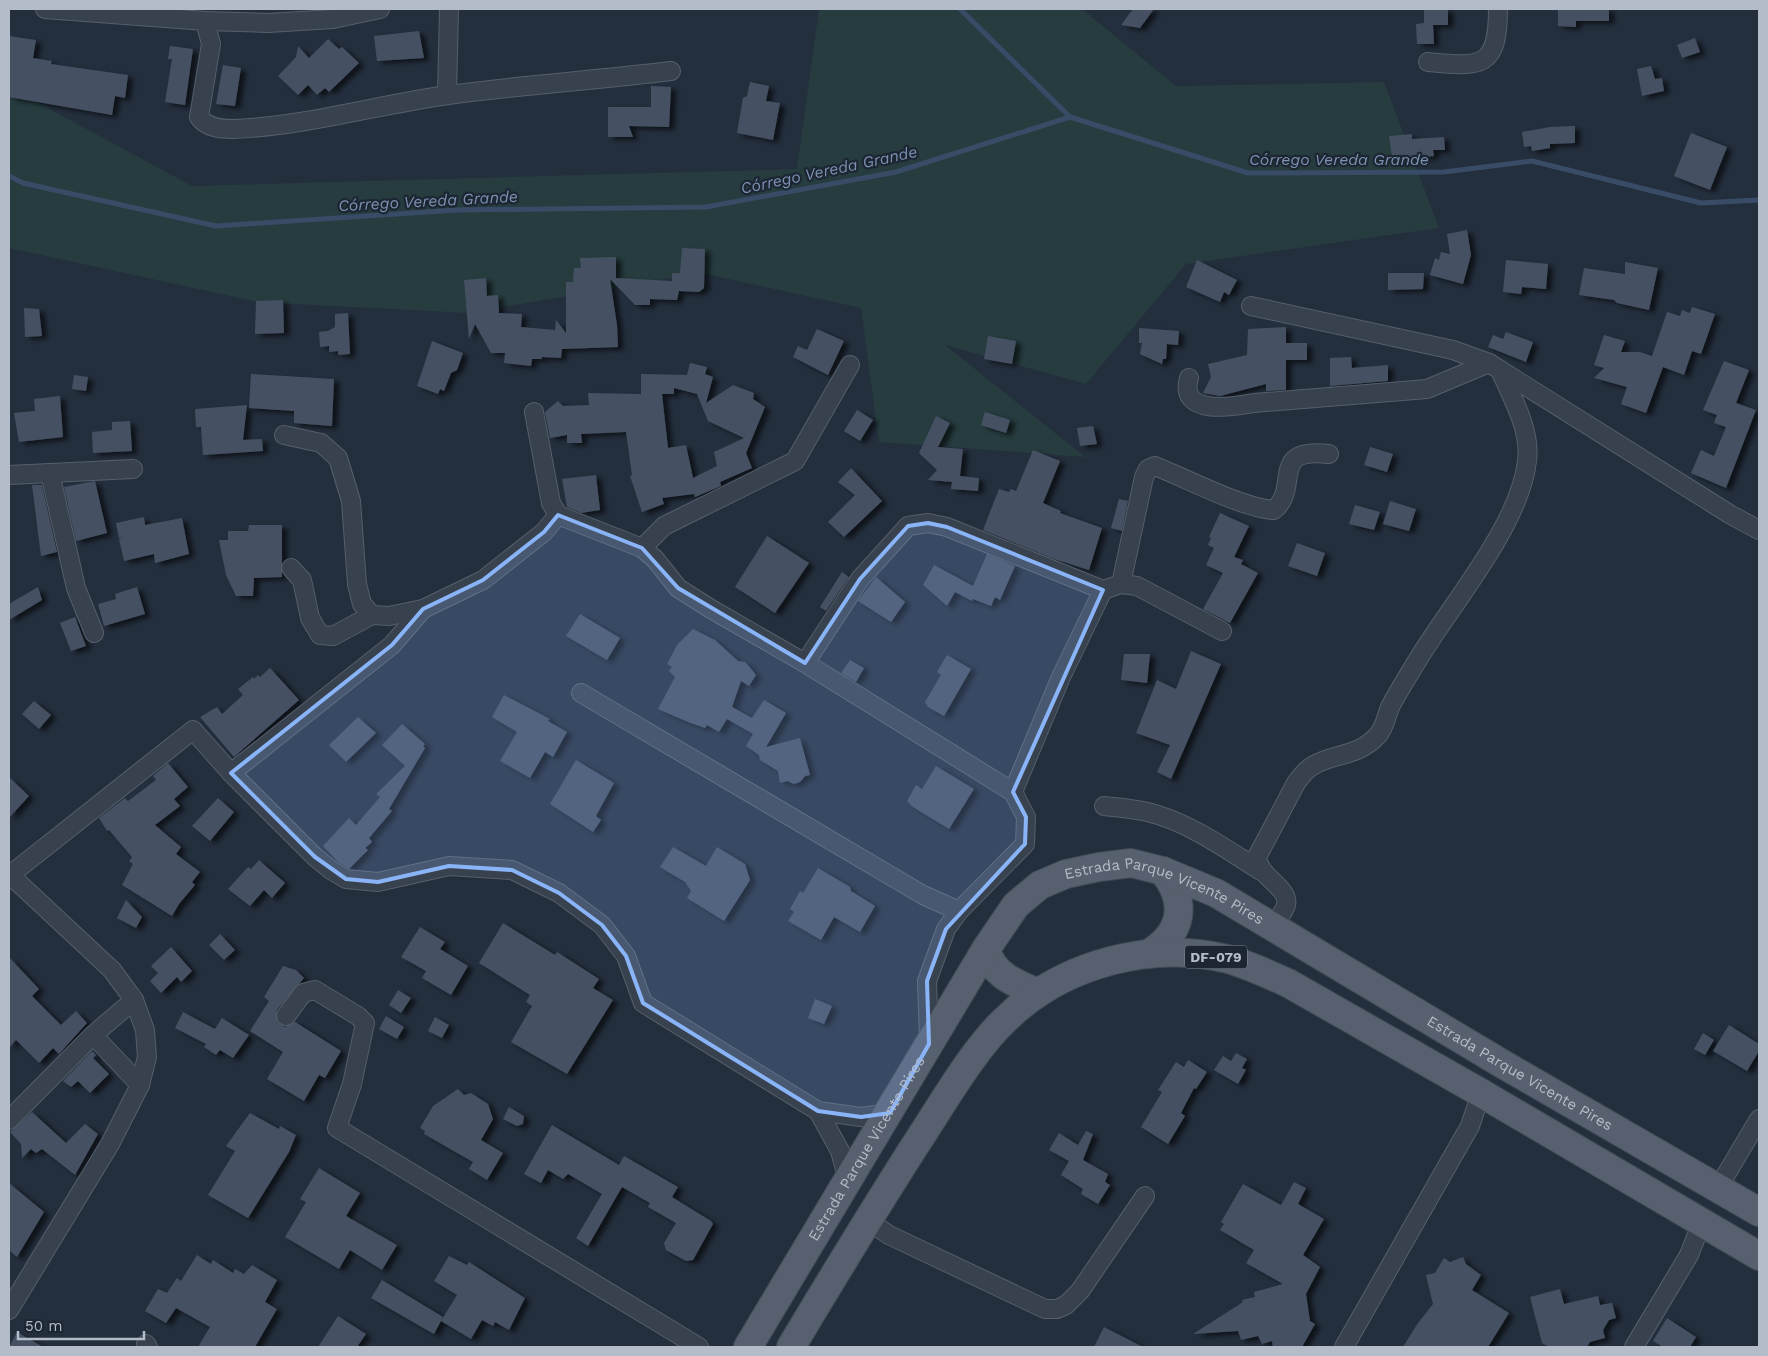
<svg xmlns="http://www.w3.org/2000/svg" width="1768" height="1356" font-family="'Work Sans',sans-serif">
<defs>
<filter id="shadow"><feDropShadow dx="5.5" dy="3" stdDeviation="2.5" flood-color="#0009"/></filter>
</defs>
<rect width="100%" height="100%" fill="#242f3e"/>
<polygon fill="#263c3f" points="819,9 1082,9 1176,86 1384,82 1439,228 1186,264 1086,384 945,345 1085,457 879,442 861,308 701,273 468,313 258,302 9,248 9,87 192,186 797,169"/>
<g fill="none" stroke-linecap="round" stroke-linejoin="round">
<g stroke="#394c67" stroke-width="5">
<polyline points="960,9 1070,117"/>
<polyline points="9,176 23,183 216,226 457,210 706,207 896,172 1070,117 1248,173 1444,172 1532,161 1701,203 1759,200"/>
</g>
</g>
<g fill="#455162" fill-rule="evenodd" filter="url(#shadow)">
<polygon points="1133,9 1154,9 1140,28 1121,25"/>
<polygon points="1424,9 1448,9 1448,25 1433,25 1434,44 1417,44 1416,24 1424,23"/>
<polygon points="1558,9 1609,9 1609,21 1576,21 1576,27 1558,26"/>
<polygon points="419,31 424,58 377,61 374,36"/>
<polygon points="9,36 36,40 33,58 52,61 51,64 128,75 125,98 115,96 112,115 9,97"/>
<polygon points="1695,38 1700,52 1682,58 1677,45"/>
<polygon points="328,39 339,49 342,47 359,63 329,92 325,88 317,95 308,85 298,95 278,76 296,57 298,46 309,58"/>
<polygon points="170,46 193,49 185,105 165,102 172,59 168,59"/>
<polygon points="223,65 241,68 235,106 216,104"/>
<polygon points="1651,66 1655,79 1662,78 1664,91 1642,96 1637,69"/>
<polygon points="750,82 769,86 766,101 780,103 773,140 737,133 743,98 747,96"/>
<polygon points="651,86 671,87 669,127 629,126 633,137 608,137 608,107 651,107"/>
<polygon points="1575,126 1575,143 1550,144 1550,148 1532,151 1531,146 1524,147 1522,132 1550,127"/>
<polygon points="1691,133 1727,147 1710,190 1674,176"/>
<polygon points="1412,134 1412,139 1444,137 1445,150 1433,150 1434,156 1409,159 1399,160 1399,155 1392,156 1389,136"/>
<polygon points="1467,230 1471,255 1463,284 1430,275 1435,258 1439,260 1441,252 1450,254 1447,234"/>
<polygon points="682,248 705,249 704,288 699,292 679,291 677,300 650,299 650,305 635,305 610,279 617,325 618,347 562,349 561,358 542,357 542,359 532,359 531,366 504,363 505,353 491,353 475,324 469,339 464,280 486,278 487,296 498,295 499,313 522,314 521,327 555,330 556,320 566,333 566,282 573,282 574,268 581,268 580,258 616,257 616,278 672,281 672,273 680,273"/>
<polygon points="1197,260 1237,280 1229,295 1224,292 1220,302 1186,287"/>
<polygon points="1506,260 1548,264 1546,289 1522,287 1521,294 1503,292"/>
<polygon points="1625,262 1658,268 1649,310 1617,303 1614,300 1579,295 1584,268 1625,274"/>
<polygon points="1388,273 1424,273 1423,289 1388,290"/>
<polygon points="283,300 284,333 255,334 256,301"/>
<polygon points="1692,307 1715,314 1701,354 1692,351 1684,375 1663,367 1646,413 1621,404 1627,387 1594,378 1604,368 1594,365 1604,335 1625,341 1621,352 1640,352 1652,356 1667,312 1680,316 1682,310 1690,313"/>
<polygon points="24,308 39,309 42,336 25,337"/>
<polygon points="348,313 350,354 338,355 338,351 329,352 329,346 320,347 319,332 328,331 335,327 335,314"/>
<polygon points="1286,327 1286,343 1307,343 1307,360 1286,360 1286,390 1266,391 1266,384 1220,396 1203,393 1211,377 1208,364 1247,355 1248,329"/>
<polygon points="1139,328 1179,331 1178,345 1167,344 1166,359 1163,359 1162,364 1140,354 1142,343 1139,343"/>
<polygon points="817,329 844,341 828,375 793,357 798,346 807,350"/>
<polygon points="1506,332 1533,342 1526,362 1488,347 1493,335 1503,339"/>
<polygon points="988,336 1016,341 1012,364 984,359"/>
<polygon points="432,341 463,353 457,370 451,373 444,391 440,389 438,394 417,386"/>
<polygon points="1351,357 1352,368 1388,365 1388,381 1330,386 1330,358"/>
<polygon points="1724,361 1749,370 1736,403 1756,410 1726,488 1691,473 1701,450 1714,456 1726,427 1714,423 1717,415 1703,410"/>
<path d="M690,363L707,367L705,374L713,377L706,403L733,385L754,393L753,399L765,407L746,453L752,468L720,482L721,486L695,497L694,494L662,498L664,504L642,512L630,476L632,475L626,432L581,434L582,443H567V435L550,438L545,412L558,401L563,406L589,405L588,393L641,394V374L687,375ZM674,388L697,394L708,421L744,438L714,452L717,466L693,478L686,445L668,448L662,394H674Z"/>
<polygon points="251,374 334,379 332,426 294,423 294,411 249,408"/>
<polygon points="74,375 88,377 86,391 72,389"/>
<polygon points="60,396 63,437 19,442 14,413 35,411 34,399"/>
<polygon points="247,405 243,440 262,439 263,451 203,455 201,427 196,427 195,409"/>
<polygon points="857,410 873,420 860,441 844,431"/>
<polygon points="985,412 1010,420 1006,433 981,425"/>
<polygon points="936,416 950,423 938,447 963,449 960,476 979,478 978,491 951,489 952,482 928,480 937,470 919,453"/>
<polygon points="130,421 132,451 93,453 92,432 112,430 112,422"/>
<polygon points="1093,426 1097,444 1080,446 1077,428"/>
<polygon points="1370,447 1393,454 1387,472 1364,465"/>
<polygon points="1033,450 1060,461 1043,503 1061,511 1060,513 1102,528 1089,570 1054,559 983,530 999,489 1009,492 1011,489 1016,491"/>
<polygon points="851,468 882,501 844,537 828,522 855,495 838,482"/>
<polygon points="596,475 600,510 581,513 567,507 562,479"/>
<polygon points="95,481 107,533 76,541 64,487"/>
<polygon points="32,485 42,485 57,552 41,556"/>
<polygon points="1119,499 1128,501 1122,531 1111,528"/>
<polygon points="1390,501 1416,509 1409,531 1383,524"/>
<polygon points="1355,505 1380,512 1374,530 1349,524"/>
<polygon points="1220,513 1249,526 1234,557 1243,560 1241,564 1258,573 1230,623 1203,609 1223,573 1206,565 1214,548 1208,545 1211,538 1209,537"/>
<polygon points="144,517 145,525 182,518 189,554 155,563 154,554 124,561 119,539 122,537 119,538 116,523"/>
<polygon points="249,525 282,525 282,577 254,578 253,596 236,596 226,575 219,540 228,540 228,531 248,531"/>
<polygon points="767,536 809,563 775,613 735,587"/>
<polygon points="1297,543 1325,553 1317,576 1288,566"/>
<polygon points="987,554 1015,566 1000,600 995,597 991,606 973,599 972,601 955,592 947,606 923,585 934,565 973,586"/>
<polygon points="842,572 849,577 826,611 820,607"/>
<polygon points="876,577 905,602 891,622 858,601"/>
<polygon points="38,587 42,600 9,620 9,604"/>
<polygon points="137,587 145,614 104,626 98,604 116,599 115,594"/>
<polygon points="580,614 620,638 607,660 566,636"/>
<polygon points="75,617 86,646 71,651 60,623"/>
<polygon points="693,629 715,640 738,661 745,662 748,665 756,675 749,686 741,681 732,707 752,718 764,700 786,713 766,747 800,738 810,775 805,776 800,782 794,784 787,781 780,783 778,771 760,760 759,755 746,746 753,734 727,719 719,732 707,725 705,728 688,722 658,709 675,677 669,671 672,667 667,664 677,645"/>
<polygon points="1191,651 1221,664 1171,779 1157,772 1170,745 1136,733 1157,680 1176,689"/>
<polygon points="1124,654 1150,654 1147,683 1121,680"/>
<polygon points="947,655 971,669 944,716 928,707 925,702 941,675 937,672"/>
<polygon points="850,660 864,668 856,682 841,673"/>
<polygon points="270,668 299,700 234,757 200,717 217,707 222,714 243,695 238,689 253,677 254,679 258,675 260,677"/>
<polygon points="504,695 550,719 548,721 567,732 553,757 545,752 530,778 500,761 517,732 492,717"/>
<polygon points="34,701 51,715 39,729 22,714"/>
<polygon points="358,717 376,733 346,762 329,745"/>
<polygon points="402,724 425,744 423,746 425,748 389,809 392,811 369,838 372,842 365,848 368,850 349,869 338,862 323,846 349,818 356,825 380,797 376,794 405,766 382,745"/>
<polygon points="576,760 614,783 596,816 601,820 593,832 550,804"/>
<polygon points="168,763 188,787 174,799 180,806 155,825 181,847 176,854 200,872 192,882 195,885 179,904 172,916 122,885 133,864 129,861 132,857 109,830 107,831 99,818 125,798 128,801 156,780 153,776"/>
<polygon points="936,766 974,789 949,829 913,807 907,801 916,785 922,789"/>
<polygon points="9,777 29,796 9,818"/>
<polygon points="218,798 234,812 210,841 192,826"/>
<polygon points="673,847 706,866 717,847 745,864 750,880 724,921 687,898 691,891 685,882 660,867"/>
<polygon points="259,860 285,883 272,898 264,890 250,906 228,889 248,867 251,869"/>
<polygon points="818,868 850,887 851,891 875,906 860,932 834,917 821,940 788,921 794,912 790,909 800,891 803,893"/>
<polygon points="126,900 142,917 136,928 117,918"/>
<polygon points="503,923 555,955 557,952 599,979 593,988 613,1000 567,1074 511,1042 532,1006 526,1002 530,995 479,963"/>
<polygon points="420,927 445,942 440,949 468,966 451,995 422,978 426,971 401,957"/>
<polygon points="220,934 235,950 224,960 209,945"/>
<polygon points="171,947 192,971 181,982 177,977 161,993 150,981 158,973 151,966"/>
<polygon points="9,957 39,989 32,996 61,1025 76,1011 87,1023 59,1054 53,1048 39,1063 16,1040 9,1048"/>
<polygon points="283,966 296,970 304,978 277,1010 277,1021 285,1027 295,1022 341,1051 325,1078 319,1075 304,1101 267,1079 283,1052 250,1031 269,1001 264,997"/>
<polygon points="398,990 411,998 401,1013 389,1005"/>
<polygon points="815,999 832,1006 824,1024 808,1018"/>
<polygon points="183,1012 215,1029 222,1018 249,1035 233,1058 220,1050 216,1055 204,1047 206,1044 175,1028"/>
<polygon points="386,1016 404,1027 397,1039 379,1029"/>
<polygon points="435,1017 449,1025 442,1038 428,1031"/>
<polygon points="1729,1025 1759,1044 1759,1051 1747,1071 1713,1051"/>
<polygon points="1703,1033 1714,1040 1705,1055 1694,1049"/>
<polygon points="92,1051 96,1055 93,1058 109,1074 90,1093 78,1081 71,1087 63,1081"/>
<polygon points="1236,1053 1247,1059 1242,1068 1246,1070 1238,1084 1214,1070 1223,1056 1231,1061"/>
<polygon points="1188,1060 1207,1072 1196,1089 1194,1088 1181,1113 1185,1116 1168,1144 1141,1127 1162,1092 1158,1090 1176,1062 1184,1067"/>
<polygon points="458,1089 464,1095 471,1093 488,1104 493,1119 481,1140 503,1153 487,1180 469,1169 473,1162 424,1134 425,1131 420,1128 433,1106"/>
<polygon points="509,1107 524,1116 523,1124 517,1126 503,1119"/>
<polygon points="32,1112 66,1143 85,1124 98,1134 75,1175 42,1149 36,1153 31,1149 22,1158 21,1144 10,1132"/>
<polygon points="250,1113 279,1129 280,1126 296,1135 289,1152 248,1218 208,1195 235,1151 226,1146"/>
<polygon points="552,1125 619,1165 624,1156 678,1187 672,1197 711,1221 713,1224 693,1260 686,1261 666,1250 664,1243 676,1223 648,1207 650,1203 622,1187 588,1246 576,1238 602,1194 568,1174 563,1179 548,1170 541,1183 524,1174"/>
<polygon points="1086,1131 1093,1134 1083,1160 1108,1174 1105,1182 1110,1185 1098,1204 1081,1194 1083,1189 1061,1175 1069,1161 1049,1150 1059,1133 1078,1145"/>
<polygon points="319,1168 360,1193 346,1216 397,1245 382,1270 350,1250 339,1269 285,1237 306,1202 300,1199"/>
<polygon points="1294,1182 1306,1188 1298,1204 1324,1219 1303,1255 1320,1267 1306,1294 1310,1321 1315,1324 1302,1347 1273,1347 1272,1341 1262,1344 1258,1336 1241,1340 1238,1331 1193,1334 1243,1302 1242,1300 1255,1297 1254,1292 1283,1284 1246,1263 1254,1250 1220,1230 1224,1224 1221,1222 1243,1184 1281,1205"/>
<polygon points="9,1183 44,1212 17,1257 9,1250"/>
<polygon points="197,1255 211,1264 213,1260 233,1273 235,1269 244,1274 252,1265 277,1280 265,1302 277,1309 255,1347 198,1347 210,1327 176,1308 166,1323 145,1311 158,1289 167,1293 177,1278 181,1281"/>
<polygon points="449,1256 467,1265 469,1262 525,1298 509,1330 495,1322 493,1326 482,1320 471,1339 441,1321 457,1295 434,1281"/>
<polygon points="1463,1257 1466,1264 1481,1275 1472,1290 1509,1313 1488,1347 1403,1347 1418,1323 1433,1304 1426,1275 1435,1273 1444,1258 1450,1262"/>
<polygon points="382,1280 443,1317 434,1334 371,1298"/>
<polygon points="1560,1289 1564,1304 1598,1296 1600,1305 1612,1303 1616,1318 1609,1320 1603,1330 1605,1338 1590,1342 1587,1347 1549,1347 1542,1343 1530,1297"/>
<polygon points="338,1316 366,1334 357,1347 318,1347"/>
<polygon points="1667,1318 1696,1337 1690,1347 1663,1347 1653,1341"/>
<polygon points="1104,1327 1143,1347 1094,1347"/>
<polygon points="17,1332 43,1347 9,1347"/>
</g>
<g fill="none" stroke-linecap="round" stroke-linejoin="round">
<g stroke="#565f6c" stroke-width="20">
<g id="minor">
<path d="M45,9L205,21L211,44L199,117C207,128 221,129 233,129C307,126 376,105 448,95C522,85 597,80 671,71"/>
<polyline points="205,21 268,23 333,19 380,9"/>
<path d="M1428,62C1481,67 1498,69 1498,9"/>
<polyline points="447,95 449,9"/>
<polyline points="1251,306 1453,350 1489,363"/>
<path d="M1189,378C1178,416 1232,407 1254,403L1427,389L1489,363L1731,515L1759,530"/>
<polyline points="534,412 551,503 558,515"/>
<polyline points="284,435 321,443 338,458 351,501 357,584 362,604 372,615 389,616 423,609"/>
<polyline points="50,473 76,588 94,633"/>
<polyline points="9,475 133,469"/>
<polyline points="642,548 664,526 795,461 850,365"/>
<polyline points="291,568 302,580 310,618 320,635 333,636 372,615"/>
<path d="M1121,584L1144,477L1148,469L1155,466C1185,478 1245,509 1274,510C1301,487 1268,447 1329,454"/>
<polyline points="805,663 860,579 908,526 928,523 947,527 1103,590 1121,584 1137,586 1222,631"/>
<polyline points="581,693 923,895 959,911"/>
<polyline points="231,773 315,857 331,870 346,879 378,882 449,866 512,870 559,893 602,925 626,956 643,1003 818,1111 861,1117 890,1113"/>
<polyline points="1013,792 1061,677 1103,590"/>
<path d="M1104,806C1122,808 1141,809 1158,815C1194,826 1229,851 1261,871"/>
<polyline points="9,874 112,970 134,1000 145,1030 147,1057 140,1085 110,1144 9,1310"/>
<polyline points="10,875 193,730 231,773 392,645 423,609 483,580 544,532 558,515 642,548 655,559 678,588 711,609 805,663 1013,792 1026,817 1025,844 959,911 946,929 927,981 929,1041"/>
<path d="M1271,928C1275,921 1285,912 1286,905C1290,887 1259,878 1257,857L1296,783C1302,775 1308,767 1318,763C1340,753 1360,755 1378,735C1385,727 1386,717 1390,707C1398,692 1408,676 1417,661C1450,606 1520,525 1527,461C1531,430 1513,400 1501,372"/>
<polyline points="286,1016 303,993 315,990 358,1016 365,1023 352,1084 337,1128 699,1347"/>
<polyline points="93,1035 140,1085"/>
<polyline points="818,1111 840,1151 848,1180"/>
<polyline points="9,1120 93,1035 134,1000"/>
<polyline points="1718,1188 1759,1119"/>
<polyline points="867,1220 889,1235 1045,1309 1057,1309 1066,1305 1080,1291 1145,1196"/>
<polyline points="146,1344 148,1347"/>
<polyline points="1344,1347 1470,1126 1481,1093"/>
<polyline points="1634,1347 1689,1255 1702,1222"/>
</g>
</g>
<g stroke="#414a57" stroke-width="30">
<g id="primary">
<path d="M986,949C992,974 1014,983 1036,992"/>
<path d="M1148,954C1183,933 1188,903 1163,871"/>
<path id="s1" d="M748,1347L986,949L1016,905L1040,885L1066,874L1099,867L1131,863L1163,871L1216,893L1506,1066L1759,1212"/>
<path d="M791,1347C831,1280 872,1213 914,1147C940,1108 973,1049 1007,1018C1063,964 1151,940 1228,959C1249,965 1268,974 1288,983L1481,1093L1759,1256"/>
</g>
</g>
<use href="#minor" stroke="#38414e" stroke-width="18"/>
<use href="#primary" stroke="#56606e" stroke-width="28"/>
</g>
<path fill="#8ab4f8" fill-opacity="0.2" stroke="#8ab4f8" stroke-width="4" stroke-linejoin="round" d="M558,515L642,548L678,588L805,663L860,579L908,526L928,523L947,527L1103,590L1013,792L1026,817L1025,844L946,929L927,981L929,1044L890,1113L861,1117L818,1111L643,1003L626,956L602,925L559,893L512,870L449,866L378,882L346,879L315,857L231,773L392,645L423,609L483,580L544,532Z"/>
<g text-anchor="middle" dominant-baseline="central" stroke-width="4.5" stroke-linejoin="round" paint-order="stroke">
<rect fill="#1d2633" stroke="#878f9c" stroke-width="1" x="1185" y="945.5" width="62" height="23" rx="4"/>
<g font-size="14" font-weight="bold" fill="#b4bcc9">
<text x="1216" y="957">DF-079</text>
</g>
<g font-size="15" fill="#b4bcc9" stroke="#1d2633">
<text stroke="none"><textPath href="#s1" startOffset="681">Estrada Parque Vicente Pires</textPath></text>
<text stroke="none"><textPath href="#s1" startOffset="1086">Estrada Parque Vicente Pires</textPath></text>
<text stroke="none"><textPath href="#s1" startOffset="231">Estrada Parque Vicente Pires</textPath></text>
</g>
<g font-size="16" font-style="italic" fill="#7c92b1" stroke="#1d2633">
<text x="1339" y="159">Córrego Vereda Grande</text>
<text transform="translate(829 170) rotate(-12)">Córrego Vereda Grande</text>
<text transform="translate(428 201) rotate(-3)">Córrego Vereda Grande</text>
</g>
</g>
<rect width="1768" height="1356" fill="none" stroke="#b4bcc9" stroke-width="20"/>
<path d="M18 1331v8h126v-8" fill="none" stroke="#b4bcc9" stroke-width="2.5"/>
<text x="25" y="1331" font-size="15" fill="#b4bcc9" stroke="#1d2633" stroke-width="4" paint-order="stroke">50 m</text>
</svg>
